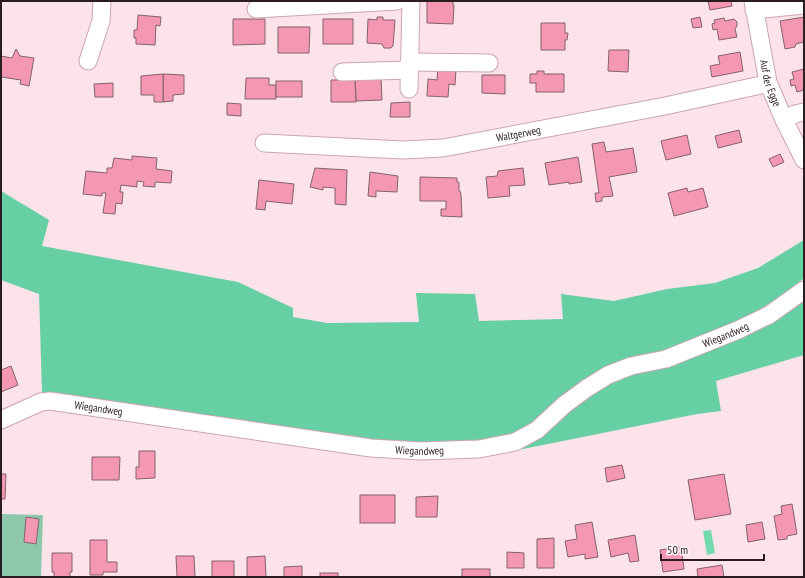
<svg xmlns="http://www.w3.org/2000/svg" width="805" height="578" font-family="'PT Sans Narrow',sans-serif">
<rect width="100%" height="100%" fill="#fce3e9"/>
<polygon fill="#8dc8ad" points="1,514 43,515 41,577 1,577"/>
<g fill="#67cfa4">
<polygon points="1,191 49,220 42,246 238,282 293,308 293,317 327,323 419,322 416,293 475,294 479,321 563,319 561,294 614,301 667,289 715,283 758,268 804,240 804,278 787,292 751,315 678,346 620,363 532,426 507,437 445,443 358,440 42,393 39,294 1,280"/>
<polygon points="804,296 804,355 716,381 721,411 697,414 518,450 541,435 592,391"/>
</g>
<polygon fill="#72daae" points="711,530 715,553 707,555 703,531"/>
<g fill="#f497b2" stroke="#85626b">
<polygon points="427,1 453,1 453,5 454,5 453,24 427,23"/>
<polygon points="708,1 731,1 732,6 710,10"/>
<polygon points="138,15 161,17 160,26 156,25 155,45 136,44 136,38 134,38 134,30 137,30"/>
<polygon points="377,17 383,17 383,20 395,20 393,46 391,48 384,48 382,44 367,43 368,19 377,20"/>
<polygon points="700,17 702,27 693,28 691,19"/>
<polygon points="804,17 804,42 796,44 795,47 785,49 780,21"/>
<polygon points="724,18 725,21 734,19 737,22 737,26 735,29 737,37 719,40 717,29 713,30 712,24 715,23 714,20"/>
<polygon points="233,19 265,19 265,44 233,45"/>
<rect x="323" y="19" width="30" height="25"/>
<polygon points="541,23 565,23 565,33 568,33 567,40 565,40 565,50 541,50"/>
<polygon points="278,27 310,27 309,53 278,53"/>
<polygon points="16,49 20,56 34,58 29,86 20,84 21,80 1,77 1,56 12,58"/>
<polygon points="609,50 629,50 628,72 608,71"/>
<polygon points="740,52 743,71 712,77 710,66 720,64 718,56"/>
<polygon points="438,67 456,69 455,85 449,84 448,97 427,96 428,79 437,80"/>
<polygon points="804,69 804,90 797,92 795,85 791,86 790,80 794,79 792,72"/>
<polygon points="537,71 544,71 544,74 564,74 564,92 536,92 536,83 530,83 530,74 537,74"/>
<polygon points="163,74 184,75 184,94 173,95 173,101 163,102"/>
<polygon points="163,74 163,102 154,102 154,95 141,95 141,76"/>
<polygon points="482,75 505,75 505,94 482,93"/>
<polygon points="246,78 269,78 269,85 276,85 276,99 245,99"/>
<polygon points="355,78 381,78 382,100 356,101"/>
<polygon points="331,80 355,80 356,102 331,102"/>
<rect x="276" y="81" width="26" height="16"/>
<polygon points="113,83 113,97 95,97 94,84"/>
<polygon points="410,102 410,117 390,117 391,103"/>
<polygon points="227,103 241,104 241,116 227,115"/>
<polygon points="739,130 742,142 718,148 715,136"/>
<polygon points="687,135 691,154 666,160 661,141"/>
<polygon points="604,142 606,152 633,148 637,172 609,177 613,196 602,197 602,201 596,202 595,193 599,193 592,144"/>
<polygon points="780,154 784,162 773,167 769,159"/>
<polygon points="132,156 157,158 156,169 172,171 171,183 155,182 155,187 143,186 144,182 137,181 137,187 121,185 120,192 123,192 122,204 116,203 115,214 103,213 106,193 102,193 102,196 83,194 86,171 107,173 107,168 112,168 114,158 132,160"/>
<polygon points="578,157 582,182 569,184 569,182 549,185 545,163"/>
<polygon points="315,168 347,170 346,205 335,204 335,188 323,187 323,190 310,187"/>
<polygon points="523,168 525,185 509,186 510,196 488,198 486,177 497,176 498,171"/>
<polygon points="370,172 398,176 397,192 376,191 376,197 368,196"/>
<polygon points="420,177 457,178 457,182 459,182 459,191 460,191 461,195 462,217 441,216 441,209 446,209 446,201 420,201"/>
<polygon points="259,180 294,184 292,204 266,201 265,210 256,209"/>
<polygon points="687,188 688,192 703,188 708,207 674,216 668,193"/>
<polygon points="11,366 18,385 1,392 1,370"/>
<polygon points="139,451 155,451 155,478 136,479 136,467 139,467"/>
<polygon points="92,457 120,457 119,480 92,480"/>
<polygon points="622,465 625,478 607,482 605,468"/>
<polygon points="1,474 6,474 5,499 1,499"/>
<polygon points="724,474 731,514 695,520 688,480"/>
<rect x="360" y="495" width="35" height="28"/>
<polygon points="438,496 437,517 416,517 416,497"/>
<polygon points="792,504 797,534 787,536 787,539 778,540 774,516 782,514 781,506"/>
<polygon points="26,517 39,519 36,544 24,542"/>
<polygon points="592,522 598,557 585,559 585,554 568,557 565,541 577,539 575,525"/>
<polygon points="762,522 765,539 748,542 746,525"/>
<polygon points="635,535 639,561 630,562 628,553 611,557 608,540"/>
<polygon points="554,538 554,568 537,568 537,539"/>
<polygon points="90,540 107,540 107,562 117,562 117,572 103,572 103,575 90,575"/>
<polygon points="681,547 684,569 663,572 660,550"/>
<polygon points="507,552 524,553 524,568 507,568"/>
<polygon points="52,553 72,553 72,572 70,572 70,577 54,577 54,572 52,572"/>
<polygon points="176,556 194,556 195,577 177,577"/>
<polygon points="265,556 266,577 247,577 247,557"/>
<rect x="212" y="561" width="22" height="16"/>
<polygon points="722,565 724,577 698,577 697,569"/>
<polygon points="302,566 302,577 284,577 284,567"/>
<rect x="462" y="569" width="28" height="8"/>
<rect x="320" y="573" width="18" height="4"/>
</g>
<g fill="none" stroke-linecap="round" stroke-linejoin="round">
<g stroke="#cca5af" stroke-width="19">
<g id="minor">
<path id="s1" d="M753,1L768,82L784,120L804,160"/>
<polyline points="256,9 397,1"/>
<polyline points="754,10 804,5"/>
<polyline points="88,61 101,21 102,1"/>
<polyline points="409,62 489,63"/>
<polyline points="342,72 409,70"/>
<polyline points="409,89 411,1"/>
<polyline points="784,120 795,114 804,112"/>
<path id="s2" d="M264,143L403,150L443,148L665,106L761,85L768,82"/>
<path id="s3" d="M1,420L41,402L50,401L371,448L421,451L479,449L515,442L537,430L564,405L587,388L608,375L631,366L666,359L738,330L769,315L804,290"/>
</g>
</g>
<use href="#minor" stroke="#fff" stroke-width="17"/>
</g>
<g text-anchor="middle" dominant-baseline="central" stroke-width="3" stroke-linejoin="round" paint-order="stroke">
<g font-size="11" fill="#2a1c1f" stroke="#fdf5f7">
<text stroke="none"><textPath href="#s1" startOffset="84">Auf der Egge</textPath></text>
<text stroke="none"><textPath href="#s2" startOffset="256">Waltgerweg</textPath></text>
<text stroke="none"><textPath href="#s3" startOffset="762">Wiegandweg</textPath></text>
<text stroke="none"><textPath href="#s3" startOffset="102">Wiegandweg</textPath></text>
<text stroke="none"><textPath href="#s3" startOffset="426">Wiegandweg</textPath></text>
</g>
</g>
<rect width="805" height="578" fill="none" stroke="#2a1c1f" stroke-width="4"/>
<path d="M661 554v6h103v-6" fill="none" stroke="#2a1c1f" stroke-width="2"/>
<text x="667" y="554" font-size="12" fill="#2a1c1f" stroke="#fdf5f7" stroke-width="3" paint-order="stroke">50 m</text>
</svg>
